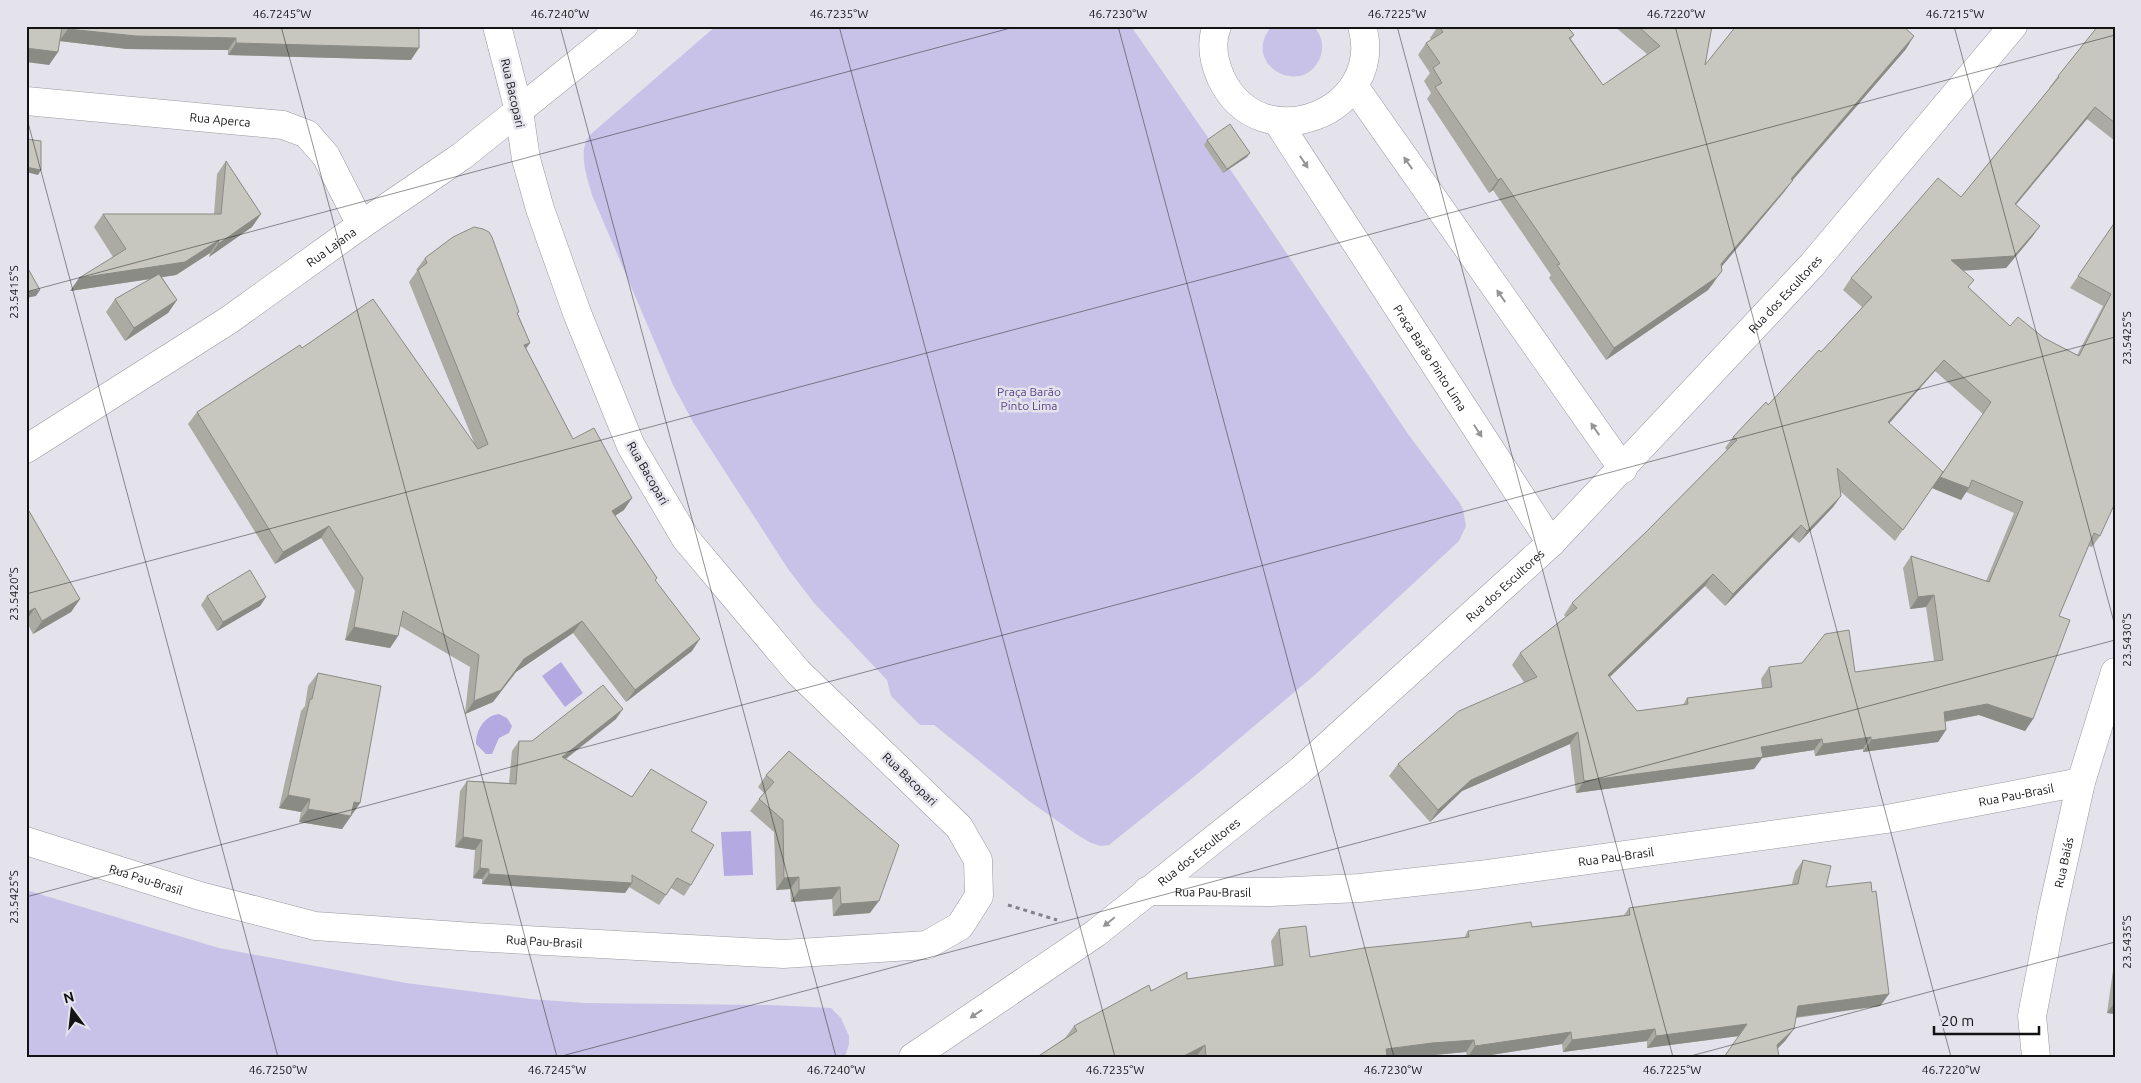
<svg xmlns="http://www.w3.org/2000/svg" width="2141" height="1083" font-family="Ubuntu,sans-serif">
<rect width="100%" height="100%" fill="#e4e3eb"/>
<g fill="#c9c2e8">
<path d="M716,26H1131L1236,178L1408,434L1459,502L1463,509L1466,526L1459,541L1317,673L1195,776L1109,845L1101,846L1091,843L1076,834L1029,801L934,725H920L891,696L887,680L814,603L788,569L693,422L673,385L592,195C587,177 576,148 592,133Z"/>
<path d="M1272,26H1313C1321,33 1324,45 1321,55C1306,101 1238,65 1272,26Z"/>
<polygon points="26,890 219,948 406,983 531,999 584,1003 771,1005 831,1008 841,1018 849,1036 849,1044 845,1057 26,1057"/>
</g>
<g fill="#b5a9e2">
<polygon points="561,662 583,693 565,707 542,676"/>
<path d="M499,714L507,718L512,726L509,733L499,738L492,754H486L476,744C476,730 484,716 499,714Z"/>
<polygon points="751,831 753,875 724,876 721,832"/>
</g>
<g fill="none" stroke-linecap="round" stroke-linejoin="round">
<g stroke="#9998a0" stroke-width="29">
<g id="street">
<path d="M1217,26C1210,43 1214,62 1221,78C1260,162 1387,112 1362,26"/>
<polyline points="1354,86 1623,469"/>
<path id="s1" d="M26,101L283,125L307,134L326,156L361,225"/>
<path id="s2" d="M1277,121L1551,543"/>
<path id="s3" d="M26,449L229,320L361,225L462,156L624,26"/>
<path id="s4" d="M26,841L200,896L315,926L473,937L783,954L927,945L960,926L979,896L978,860L959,827L798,672L686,539L631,446L577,313L540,209L526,159L519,111L497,26"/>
<path id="s5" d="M1147,891L1271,892L1360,888L1479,875L1887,819L2081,782"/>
<path id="s6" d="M913,1057L1096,933L1301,770L1551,543L1812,265L2013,26"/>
<path id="s7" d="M2036,1057L2032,1016L2052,913L2081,782L2115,672"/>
</g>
</g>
<polyline stroke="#838288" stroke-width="3" stroke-dasharray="4 4" stroke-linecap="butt" points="1008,905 1057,920"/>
<use href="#street" stroke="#fff" stroke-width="28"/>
</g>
<g fill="#ababa4" fill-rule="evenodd">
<polygon points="26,26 419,26 411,60 228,55 228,50 127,49 60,41 58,52 49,65"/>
<polygon points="1438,26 1567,26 1574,35 1571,39 1603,85 1647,54 1614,26 1712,26 1705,65 1906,49 1793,180 1784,192 1722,266 1713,284 1708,290 1606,360 1549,278 1551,275 1493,190 1489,193 1427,99 1431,93 1424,81 1430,73 1418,55 1426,43 1431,40 1430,38"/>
<path d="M2115,26V141L2087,119L2016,205L2040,226L2032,237L2006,268L1963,270L1968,287L2010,326L2044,338L2077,355L2103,306L2070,288L2115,222L2100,536L2092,547L2088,546L2059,616L2033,719L2025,731L1979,715L1945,722L1946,730L1938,742L1863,752V749L1815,756L1814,750L1762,758L1754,769L1576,793L1570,744L1462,791L1430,822L1389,776L1398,764L1524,682L1512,665L1520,653L1566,617L1564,615L1572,603L1646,532L1727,450L1725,448L1733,437L1768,405L1821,352L1862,307L1843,290L1851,278L1961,197L2050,88H2049L2058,76ZM1935,371L1983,414L1938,479L1889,423ZM1932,488L1961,500L1966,492L2014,513L1986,581L1911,556L1903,568L1910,609L1926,607L1934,661L1855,672L1769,667L1761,679L1762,688L1687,698L1683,705L1637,711L1610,677L1705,586L1725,606L1792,537L1799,543L1833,507L1841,496L1840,491L1895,541Z"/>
<polygon points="1207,140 1247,157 1223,173 1204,145"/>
<polygon points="226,161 261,214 252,227 209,257 210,253 176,275 162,277 177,300 168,313 125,341 106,312 115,299 151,279 70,291 113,257 94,227 103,214 214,214 217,174"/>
<polygon points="425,258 518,314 530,343 526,348 573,439 624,510 615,516 657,578 655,581 692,651 626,702 573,633 516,672 493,702 465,714 470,667 400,626 398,636 390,648 345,640 355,591 321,538 275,564 188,424 197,412 475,445 409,282 417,271 416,270"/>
<polygon points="26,513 80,599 71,612 33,634 26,621"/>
<polygon points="207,596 266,597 260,606 217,631 201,605"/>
<polygon points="318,673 360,803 342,829 299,822 301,812 279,808 301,711 305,706 308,686"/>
<polygon points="616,719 566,759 632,797 651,769 691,831 691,885 684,896 671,888 659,905 629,887 625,893 482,884 482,879 473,878 475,850 455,847 460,791 467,781 509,783 512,751 519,741 532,741"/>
<polygon points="789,751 870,913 833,916 832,899 791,902 790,889 776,890 774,832 750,811 759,799 764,793 758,787 766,775"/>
<polygon points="1803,860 1826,887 1872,892 1889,994 1880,1006 1796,1018 1785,1041 1777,1049 1739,1036 1647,1048 1647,1041 1563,1052 1562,1044 1478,1057 1467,1057 1466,1052 1413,1057 1037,1057 1065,1038 1074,1026 1151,991 1187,979 1274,966 1271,941 1279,929 1310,957 1464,938 1468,931 1532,927 1624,915 1629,908 1792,884 1795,872"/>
<polygon points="2115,956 2115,1014 2107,1013"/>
</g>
<g fill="#8b8b86">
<polygon points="68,29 236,38 228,50 127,49 59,41"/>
<polygon points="1914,36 1906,49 1783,191 1791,179"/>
<polygon points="236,43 419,48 411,60 228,55"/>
<polygon points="26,48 58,52 49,65 26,62"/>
<polygon points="2095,107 2087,119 2007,215 2015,204"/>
<polygon points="1250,153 1247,157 1223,173 1227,169"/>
<polygon points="26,167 41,170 38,175 26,172"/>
<polygon points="1501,178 1493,190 1489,193 1498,180"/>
<polygon points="1793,180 1784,192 1713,277 1721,264"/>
<polygon points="261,214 252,227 209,257 218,244"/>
<polygon points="2040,226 2032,237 2006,268 1943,272 1951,260"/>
<polygon points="219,240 210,253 176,275 70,291 79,278"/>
<polygon points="1722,271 1708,290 1606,360 1614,348"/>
<polygon points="40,290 36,296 26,298 26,292"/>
<polygon points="177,300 168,313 125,341 134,328"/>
<polygon points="530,343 521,355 524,345"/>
<polygon points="1944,360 1935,371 1880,434 1888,422"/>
<polygon points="1940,477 1969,488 1961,500 1932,488"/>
<polygon points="1841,496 1833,507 1799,543 1807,531"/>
<polygon points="632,498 624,510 603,523 612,511"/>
<polygon points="1801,525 1792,537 1725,606 1733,594"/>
<polygon points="329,526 321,538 275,564 283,552"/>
<polygon points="1713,574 1705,586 1600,686 1608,675"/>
<polygon points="1934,595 1926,607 1910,609 1918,597"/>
<polygon points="266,597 260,606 217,631 223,622"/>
<polygon points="80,599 71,612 33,634 42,621"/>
<polygon points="35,608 26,621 26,613"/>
<polygon points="582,621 573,633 516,672 493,702 465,714 474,701 524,659"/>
<polygon points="354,627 398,636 390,648 345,640"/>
<polygon points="700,639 692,651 626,702 635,690"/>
<polygon points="1987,704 2033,719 2025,731 1979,715 1936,723 1944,712"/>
<polygon points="623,709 616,719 555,767 562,757"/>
<polygon points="1946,730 1938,742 1863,752 1871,740"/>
<polygon points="1578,732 1570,744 1462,791 1430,822 1438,810 1471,780"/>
<polygon points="1871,737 1863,749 1815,756 1823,744"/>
<polygon points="1822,739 1814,750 1762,758 1754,769 1576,793 1584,781 1761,747"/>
<polygon points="288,795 310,799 301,812 279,808"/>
<polygon points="354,802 360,803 351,816"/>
<polygon points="308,809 351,816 342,829 299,822"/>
<polygon points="463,837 482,840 475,850 455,847"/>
<polygon points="480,868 489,869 482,879 473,878"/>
<polygon points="489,874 632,883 625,893 482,884"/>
<polygon points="799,877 790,889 776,890 784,878"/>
<polygon points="840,887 832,899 791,902 799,890"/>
<polygon points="879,901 870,913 833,916 841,904"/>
<polygon points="1889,994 1880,1006 1789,1018 1798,1006"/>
<polygon points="2115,1002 2115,1014 2107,1013"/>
<polygon points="1747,1024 1739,1036 1647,1048 1656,1036"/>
<polygon points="1655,1029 1647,1041 1563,1052 1572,1040"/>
<polygon points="1794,1029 1785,1041 1769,1057 1777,1045"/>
<polygon points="1571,1032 1562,1044 1478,1057 1468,1057 1475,1046"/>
<polygon points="1474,1040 1466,1052 1413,1057 1381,1057 1386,1049 1432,1043"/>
<polygon points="1205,1045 1196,1057 1182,1057"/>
</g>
<g fill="#c7c7bf" stroke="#8b8b86" fill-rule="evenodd">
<polygon points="26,26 62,26 58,52 26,48"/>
<polygon points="68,26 419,26 419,48 236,43 236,38 136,36 68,29"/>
<polygon points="1439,26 1567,26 1574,35 1569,38 1603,85 1660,46 1638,26 1712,26 1705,65 1736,26 1903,26 1914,36 1791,179 1793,180 1721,264 1722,271 1717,277 1614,348 1557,265 1560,264 1501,178 1498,180 1435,87 1442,83 1433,68 1440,63 1426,43 1443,32"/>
<path d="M2098,26H2115V123L2095,107L2015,204L2040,226L2014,256L1951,260L1974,280L1968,287L2010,326L2018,317L2044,338L2079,356L2111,294L2078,276L2115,222V503L2100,536L2094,533L2059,616L2070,620L2033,719L1987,704L1944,712L1946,730L1871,740V737L1823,744L1822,739L1761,747L1763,757L1584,781L1578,732L1471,780L1438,810L1398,764L1459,711L1537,677L1520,653L1577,608L1572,603L1646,532L1737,440L1733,437L1766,402L1768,405L1819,350L1821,352L1872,297L1851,278L1938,178L1961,197L2059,77L2058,76ZM1944,360L1991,402L1940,477L1969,488L1972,480L2023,502L1989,582L1911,556L1918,597L1934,595L1943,660L1855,672L1849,630L1825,634L1802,663L1769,667L1772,687L1687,698L1688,704L1637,711L1608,675L1713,574L1733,594L1801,525L1807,531L1841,496L1837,468L1903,530L1943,472L1888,422Z"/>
<polygon points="1230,124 1250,153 1227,169 1207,140"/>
<polygon points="26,139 41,141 41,170 26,167"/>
<polygon points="226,161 261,214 218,244 219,240 185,262 79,278 126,249 103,214 221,214"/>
<polygon points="474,227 483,229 489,232 492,237 519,312 517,313 530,343 524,345 573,439 594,428 632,498 612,511 657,578 655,580 700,639 635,690 582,621 524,659 501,690 474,701 479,655 403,611 398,636 354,627 363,578 329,526 283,552 197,412 300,345 302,348 373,299 478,449 488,444 418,270 427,263 425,258 453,237"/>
<polygon points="26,265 40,290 26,292"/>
<polygon points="159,274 177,300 134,328 115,299"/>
<polygon points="29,511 80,599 42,621 35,608 26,613 26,513"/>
<polygon points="250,570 266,597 223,622 207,596"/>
<polygon points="318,673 381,686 360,803 354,802 351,816 308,809 310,799 288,795 310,699 312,699"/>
<polygon points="603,685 623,709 562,757 632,797 651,769 707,802 691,831 714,845 691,885 677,878 666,895 632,875 632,883 489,874 489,869 480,868 482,840 463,837 467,781 516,784 519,741 532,741"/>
<polygon points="789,751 899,845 879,901 841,904 840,887 799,890 799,877 784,878 783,820 759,799 774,782 766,775"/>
<polygon points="1803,860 1831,866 1826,887 1871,882 1872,892 1876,891 1889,994 1798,1006 1794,1029 1777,1045 1779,1057 1724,1057 1747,1024 1656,1036 1655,1029 1572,1040 1571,1032 1475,1046 1474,1040 1432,1043 1386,1049 1387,1057 1206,1057 1205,1045 1182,1057 1037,1057 1077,1031 1074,1026 1149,985 1151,991 1187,972 1187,979 1283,965 1279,929 1306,926 1310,957 1364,948 1469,937 1468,931 1531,922 1532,927 1630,915 1629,908 1798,884"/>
</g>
<defs><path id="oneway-solid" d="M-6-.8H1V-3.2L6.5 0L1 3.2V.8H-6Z" transform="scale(1.25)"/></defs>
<g fill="#959596">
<use href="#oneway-solid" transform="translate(1304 162) rotate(57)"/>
<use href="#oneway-solid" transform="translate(1408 163) rotate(-125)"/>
<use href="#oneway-solid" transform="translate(1501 296) rotate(-125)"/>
<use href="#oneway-solid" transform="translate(1595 429) rotate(-125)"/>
<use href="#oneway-solid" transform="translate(1478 431) rotate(57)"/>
<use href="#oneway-solid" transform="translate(1109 922) rotate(141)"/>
<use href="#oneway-solid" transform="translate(976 1014) rotate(146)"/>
</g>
<path fill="none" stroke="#131316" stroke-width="1" stroke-opacity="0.45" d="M281,26L557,1057M560,26L836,1057M839,26L1115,1057M1118,26L1394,1057M1397,26L1673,1057M1675,26L1951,1057M1954,26L2115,626M26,115L278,1057M26,292L1018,26M26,594L2115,35M26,897L2115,337M558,1057L2115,640M1687,1057L2115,942"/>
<g text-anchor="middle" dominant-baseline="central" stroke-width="5" stroke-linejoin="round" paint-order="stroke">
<g font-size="12" fill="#131316" stroke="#e4e3eb">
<text transform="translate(513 93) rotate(77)">Rua Bacopari</text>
<text stroke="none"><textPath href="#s1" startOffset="195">Rua Aperca</textPath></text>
<text stroke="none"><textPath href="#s3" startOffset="366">Rua Laiana</textPath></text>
<text stroke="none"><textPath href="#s6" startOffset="1162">Rua dos Escultores</textPath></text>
<text stroke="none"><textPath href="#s2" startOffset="282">Praça Barão Pinto Lima</textPath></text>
<text transform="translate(648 473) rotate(60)">Rua Bacopari</text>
<text stroke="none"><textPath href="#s6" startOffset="758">Rua dos Escultores</textPath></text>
<text transform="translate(910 779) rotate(44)">Rua Bacopari</text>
<text stroke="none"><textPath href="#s5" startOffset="876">Rua Pau-Brasil</textPath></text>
<text stroke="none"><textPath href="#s6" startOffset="352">Rua dos Escultores</textPath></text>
<text stroke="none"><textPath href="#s5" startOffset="471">Rua Pau-Brasil</textPath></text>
<text stroke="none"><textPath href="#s7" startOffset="198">Rua Baiás</textPath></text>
<text stroke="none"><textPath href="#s4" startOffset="126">Rua Pau-Brasil</textPath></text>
<text stroke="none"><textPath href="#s5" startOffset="66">Rua Pau-Brasil</textPath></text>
<text stroke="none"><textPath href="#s4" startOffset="531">Rua Pau-Brasil</textPath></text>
</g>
<g font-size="12" fill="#58448a" stroke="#e4e3eb">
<text x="1029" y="391">Praça Barão<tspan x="1029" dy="14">Pinto Lima</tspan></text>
</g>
</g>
<rect width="2141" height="1083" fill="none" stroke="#e4e3eb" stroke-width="55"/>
<g transform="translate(72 1010) rotate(345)" stroke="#e4e3eb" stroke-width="4" paint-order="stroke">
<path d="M0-4L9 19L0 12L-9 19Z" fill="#131316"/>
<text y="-8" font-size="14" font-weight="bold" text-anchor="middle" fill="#131316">N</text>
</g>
<path d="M1934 1026v8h105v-8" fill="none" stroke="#131316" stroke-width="2.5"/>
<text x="1941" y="1026" font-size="15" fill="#131316" stroke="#e4e3eb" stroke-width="4" paint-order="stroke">20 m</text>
<rect x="28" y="28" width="2086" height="1028" fill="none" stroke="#131316" stroke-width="2"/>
<g font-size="12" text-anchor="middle" fill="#131316">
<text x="282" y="18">46.7245°W</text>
<text x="560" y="18">46.7240°W</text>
<text x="839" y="18">46.7235°W</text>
<text x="1118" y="18">46.7230°W</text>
<text x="1397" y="18">46.7225°W</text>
<text x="1676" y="18">46.7220°W</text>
<text x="1955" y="18">46.7215°W</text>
<text transform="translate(14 292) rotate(-90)" y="4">23.5415°S</text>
<text transform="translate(2127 338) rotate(-90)" y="4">23.5425°S</text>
<text transform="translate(14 594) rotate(-90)" y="4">23.5420°S</text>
<text transform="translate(2127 640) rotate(-90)" y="4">23.5430°S</text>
<text transform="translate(14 897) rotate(-90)" y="4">23.5425°S</text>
<text transform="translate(2127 942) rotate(-90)" y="4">23.5435°S</text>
<text x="278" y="1074">46.7250°W</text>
<text x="557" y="1074">46.7245°W</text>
<text x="836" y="1074">46.7240°W</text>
<text x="1115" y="1074">46.7235°W</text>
<text x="1393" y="1074">46.7230°W</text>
<text x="1672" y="1074">46.7225°W</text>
<text x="1951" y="1074">46.7220°W</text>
</g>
</svg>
